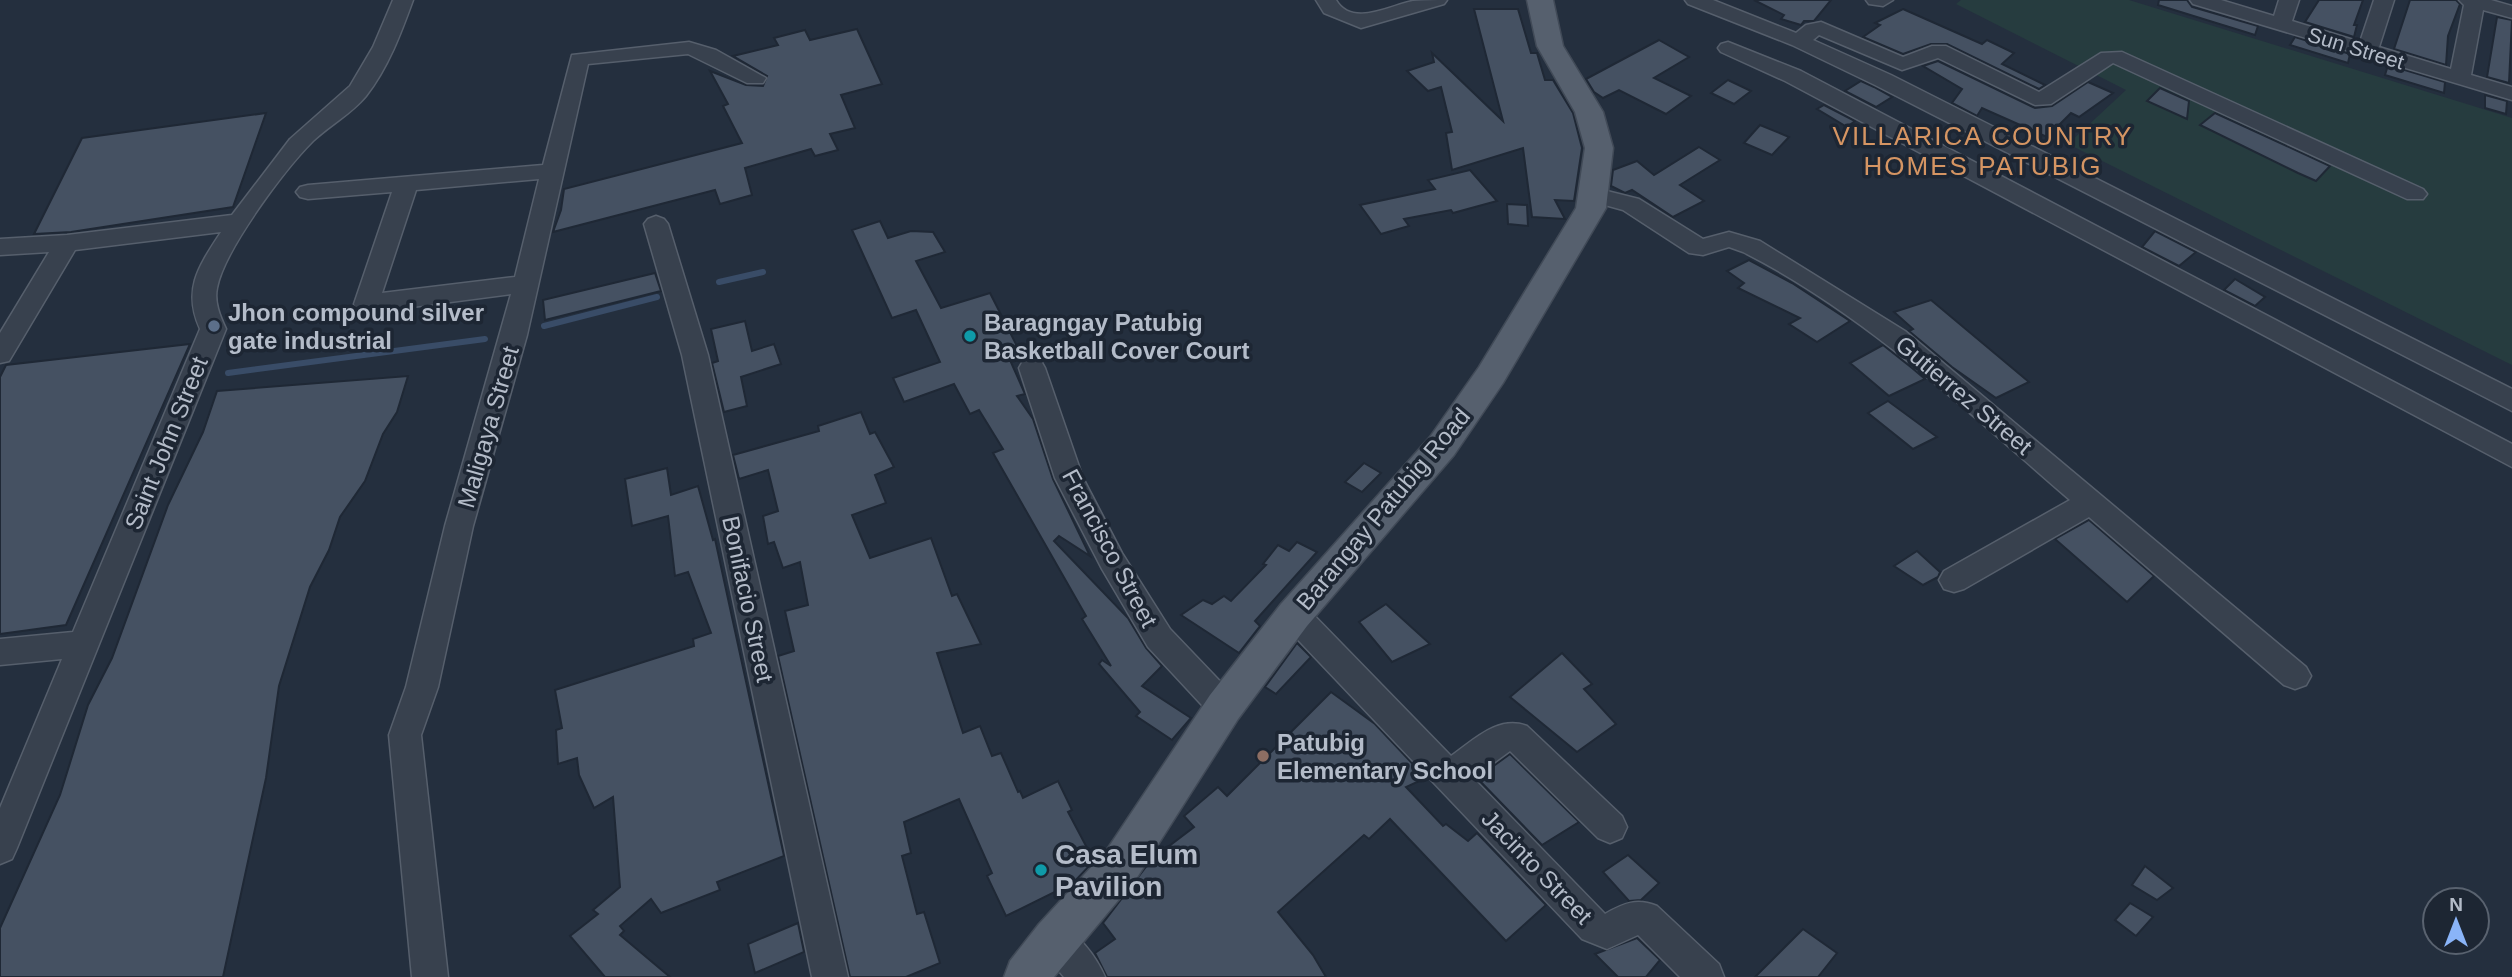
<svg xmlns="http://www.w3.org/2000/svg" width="2512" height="977" font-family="Arial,sans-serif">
<rect width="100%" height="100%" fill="#242f3e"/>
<polygon fill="#263c3f" points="1961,0 2129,0 2512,118 2512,365 2068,144 2126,90 1956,4"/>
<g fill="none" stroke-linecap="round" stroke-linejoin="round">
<g stroke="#394c67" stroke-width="6">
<polyline points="719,282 763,272"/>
<polyline points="544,326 657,297"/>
<polyline points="228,373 485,339"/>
</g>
</g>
<g fill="#455162" stroke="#1f2835" stroke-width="2">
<polygon points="1754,0 1831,0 1814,21 1804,21 1801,25 1781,19 1784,15"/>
<polygon points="2159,0 2187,0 2192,7 2258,26 2255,35 2158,5"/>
<polygon points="2319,0 2363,0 2354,25 2357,25 2354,37 2305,22"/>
<polygon points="2410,0 2456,0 2460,4 2448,36 2446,65 2394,49"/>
<polygon points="1474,9 1518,9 1531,53 1537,53 1545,80 1553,80 1573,113 1582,148 1574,201 1555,200 1565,219 1532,217 1523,148 1452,170 1446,133 1452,132 1441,87 1428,91 1407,71 1434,62 1432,53 1503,121"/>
<polygon points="1903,9 1982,44 1987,40 2014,53 2002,64 2045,85 2039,89 1947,44 1931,44 1903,54 1863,37 1880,25 1875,23"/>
<polygon points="2497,17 2512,20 2509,83 2487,77"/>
<polygon points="857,29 882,84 841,95 855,128 830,134 838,150 815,156 811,149 745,168 752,195 720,204 715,190 553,232 561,210 564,189 742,143 723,106 728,104 710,71 746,85 763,86 767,76 733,56 778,45 774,38 805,30 810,40"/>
<polygon points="2295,37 2350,54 2348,63 2290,45"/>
<polygon points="1659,40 1689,57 1654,78 1691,96 1666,114 1619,90 1603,98 1594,92 1586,79"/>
<polygon points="1938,61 2035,108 2052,106 2088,82 2113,93 2079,117 2071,113 2047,137 1982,108 1977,116 1952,103 1962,89 1923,66"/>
<polygon points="2388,65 2445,82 2444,93 2385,75"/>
<polygon points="1728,80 1751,91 1734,104 1711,93"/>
<polygon points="1861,81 1874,87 1892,97 1876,107 1845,91"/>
<polygon points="2160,88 2189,101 2187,119 2147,101"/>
<polygon points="2485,95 2507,101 2506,114 2485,108"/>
<polygon points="1824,105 1855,121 1847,127 1817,109"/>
<polygon points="266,113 233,207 71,232 34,234 82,138"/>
<polygon points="2215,113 2330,166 2316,181 2298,173 2200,125"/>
<polygon points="1760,125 1789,137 1772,155 1744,143"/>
<polygon points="1699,147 1720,160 1680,185 1704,201 1673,217 1632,190 1625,193 1611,186 1613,170 1637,161 1654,175"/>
<polygon points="1470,170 1497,201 1453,213 1451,210 1404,219 1409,226 1381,234 1360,205 1435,189 1428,180"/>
<polygon points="1507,204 1527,205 1528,226 1508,224"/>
<polygon points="880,221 888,238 911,231 933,232 945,252 916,261 941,308 990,293 1022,356 1010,360 1025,394 1017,396 1033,419 1053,479 1090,556 1059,536 1054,541 1128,618 1146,648 1162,666 1142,686 1191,718 1172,740 1136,716 1140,712 1099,664 1102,660 1111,666 1082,619 1086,616 993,453 1003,449 979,410 970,414 954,384 904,402 893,378 940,362 916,310 892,318 852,230"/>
<polygon points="2155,231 2196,252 2179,266 2142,247"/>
<polygon points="1749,260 1792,283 1850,321 1817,342 1789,324 1800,318 1738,288 1744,283 1727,271"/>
<polygon points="655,273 661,291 545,320 543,300"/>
<polygon points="2235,279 2265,297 2255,306 2224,290"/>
<polygon points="1931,300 2029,382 1996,398 1952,367 1909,331 1913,329 1894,312"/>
<polygon points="745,321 752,351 774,344 781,364 741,377 747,406 724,412 712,363 718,361 711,329"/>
<polygon points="190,344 66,625 0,634 0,377 6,365"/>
<polygon points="1883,345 1912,368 1925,379 1889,396 1850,363"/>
<polygon points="408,376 397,412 383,434 365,481 340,517 329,550 310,587 279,686 266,778 223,977 0,977 0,928 60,795 88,705 112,658 168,505 203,432 217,391"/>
<polygon points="1888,401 1937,437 1913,449 1868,413"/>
<polygon points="861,412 870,434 875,432 894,467 875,475 886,503 852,515 870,558 931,538 952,596 957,594 981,644 937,653 963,733 980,726 992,756 1001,753 1018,792 1020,791 1023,798 1058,781 1072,810 1068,812 1094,861 1073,883 1006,916 987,876 992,873 959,799 904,822 911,853 902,856 917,914 924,912 940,963 906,977 850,977 778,656 794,651 785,611 808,605 800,562 783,568 774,542 768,544 763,516 778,511 768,470 739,479 733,455 819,431 818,426"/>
<polygon points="1364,463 1381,473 1362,492 1345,482"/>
<polygon points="667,468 671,495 698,486 713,540 715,539 784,856 717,882 720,890 661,913 651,899 620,926 624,931 620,935 670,977 605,977 570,936 598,914 593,910 620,887 613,797 594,808 579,775 577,758 558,764 556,730 562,728 555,690 694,646 693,639 711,633 688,572 675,576 668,516 632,526 625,479"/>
<polygon points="2089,520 2154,576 2127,602 2055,539"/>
<polygon points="1297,542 1317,552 1255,621 1260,626 1239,653 1181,615 1203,600 1212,604 1224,596 1231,601 1266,565 1263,564 1278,545 1289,551"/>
<polygon points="1917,551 1940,572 1938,577 1923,585 1894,566"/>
<polygon points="1386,604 1430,644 1392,662 1359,622"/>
<polygon points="1297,643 1311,657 1276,694 1265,687"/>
<polygon points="1562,653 1592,684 1584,689 1616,724 1577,752 1510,697"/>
<polygon points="1331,692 1375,724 1426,778 1406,787 1443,826 1446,824 1468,841 1477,833 1546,905 1506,941 1390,819 1369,839 1364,835 1278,912 1313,955 1326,977 1107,977 1095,953 1115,939 1103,923 1152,859 1194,827 1184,816 1218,787 1227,796"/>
<polygon points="1510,754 1579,822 1542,845 1477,778"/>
<polygon points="1628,855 1659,883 1641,900 1629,901 1603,872"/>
<polygon points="2145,866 2173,888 2157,900 2132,885"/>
<polygon points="2130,903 2153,917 2136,936 2115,920"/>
<polygon points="798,923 804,952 755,973 748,944"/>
<polygon points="1803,929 1837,953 1818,977 1755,977"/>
<polygon points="1637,938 1660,960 1646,977 1618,977 1595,954"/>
</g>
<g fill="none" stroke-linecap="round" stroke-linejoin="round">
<g stroke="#565f6c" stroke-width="3">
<g id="minor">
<path d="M393,0H413C401,33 388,68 366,96C351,114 330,125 313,141C285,169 224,250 217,288C214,302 220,316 226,329L17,848L12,859L0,864V808L62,659L0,665V639L73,632L200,329C182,289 199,266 221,232L75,250L9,361L0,363V333L49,252L0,255V239L67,235L232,215L290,139L350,86L373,47Z"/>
<path d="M1316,0H1336C1352,28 1391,5 1413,1C1424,0 1436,0 1447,0L1444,4L1361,28L1324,13Z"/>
<polygon points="1685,0 1713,0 1796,33 1806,25 1821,22 1903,57 1932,46 1946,46 2039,92 2101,53 2122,52 2423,189 2427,194 2423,199 2407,199 2113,63 2051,104 2035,105 1938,58 1902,70 1819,35 1813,40 1891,75 2512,389 2512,411 1875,85 1792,45 1688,4"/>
<polygon points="1866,0 1893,0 1883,6 1869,4"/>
<polygon points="2190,0 2221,0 2274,16 2279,0 2299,0 2292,21 2360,42 2374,0 2394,0 2379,47 2451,69 2464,5 2459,0 2491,0 2512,6 2512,18 2483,10 2471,75 2512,87 2512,100 2193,4"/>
<path d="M689,42L716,50L766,78L763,83H747L688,54L588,64L527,335L473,526L438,687L421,735L448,977H412L389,735L406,687L445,526L511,294L366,313L357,310L354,304L392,192L308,199L300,197L296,192L300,187L308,185L543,165L572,55ZM539,179L515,277L382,293L416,190Z"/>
<polygon points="1728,42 1801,71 2512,444 2512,467 1785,81 1721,52 1718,48 1721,44"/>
<path d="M1595,188L1639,199L1703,239L1729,232L1760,241L1905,331L2306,667L2311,676L2306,685L2295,689L2284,685L2089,517L1964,589L1954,592L1944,589L1939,580L1944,571L2070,500C1968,412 1864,313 1743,252L1729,247L1703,255L1689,253L1623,210L1587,200L1583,195L1587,190Z"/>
<polygon points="656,216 664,219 668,224 708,355 848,977 812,977 682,355 644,224 648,219"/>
<polygon points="1032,359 1041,361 1045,368 1083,478 1122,553 1170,629 1235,697 1240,707 1235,717 1224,721 1213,717 1148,647 1102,569 1055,478 1019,368 1023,361"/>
<path d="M1294,602L1305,606L1451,756C1474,740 1498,715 1527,726L1622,816L1627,827L1622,838L1610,843L1598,838L1510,751L1473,778L1605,914C1624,903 1637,898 1657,906L1719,964L1724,977H1680L1638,935L1607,949L1582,939L1283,624L1279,615L1283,606Z"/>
<path d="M1055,922C1076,930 1096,956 1105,977H1064L1042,951L1037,939L1042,927Z"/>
</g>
</g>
<g stroke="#414a57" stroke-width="3">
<polygon id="major" points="1527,0 1553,0 1563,46 1603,112 1613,148 1606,208 1503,383 1454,455 1307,626 1238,719 1136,879 1054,977 1004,977 1010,961 1039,924 1106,851 1210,695 1281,604 1430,437 1479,367 1576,208 1585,148 1575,112 1537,46"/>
</g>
<use href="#minor" fill="#38414e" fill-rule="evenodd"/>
<use href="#major" fill="#56606e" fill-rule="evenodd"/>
</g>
<circle fill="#5c6f8a" stroke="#1d2633" stroke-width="2.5" cx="214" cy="326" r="7"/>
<g fill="#0f9aa8" stroke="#1d2633" stroke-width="2.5">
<circle cx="970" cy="336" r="7"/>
<circle cx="1041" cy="870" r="7"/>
</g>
<circle fill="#8d6e63" stroke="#1d2633" stroke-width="2.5" cx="1263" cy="756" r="7"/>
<g text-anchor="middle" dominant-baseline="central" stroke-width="7" stroke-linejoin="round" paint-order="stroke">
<g font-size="21" fill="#b4bcc9" stroke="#1d2633">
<text transform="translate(2356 48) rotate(17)">Sun Street</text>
</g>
<g font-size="24" font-weight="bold" fill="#b4bcc9" stroke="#1d2633" text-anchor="start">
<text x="228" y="312">Jhon compound silver<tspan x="228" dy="28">gate industrial</tspan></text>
<text x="984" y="322">Baragngay Patubig<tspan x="984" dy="28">Basketball Cover Court</tspan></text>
<text x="1277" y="742">Patubig<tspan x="1277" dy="28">Elementary School</tspan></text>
</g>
<g font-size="24" fill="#b4bcc9" stroke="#1d2633">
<text transform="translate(1964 395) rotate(40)">Gutierrez Street</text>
<text transform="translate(488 427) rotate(-74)">Maligaya Street</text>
<text transform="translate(166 443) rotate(-68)">Saint John Street</text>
<text transform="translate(1383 509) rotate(-50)">Barangay Patubig Road</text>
<text transform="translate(1110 548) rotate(62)">Francisco Street</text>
<text transform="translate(748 599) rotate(78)">Bonifacio Street</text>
<text transform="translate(1537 867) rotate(46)">Jacinto Street</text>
</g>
<g font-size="26" letter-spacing="2" fill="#d59563" stroke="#1d2633">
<text x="1983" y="136">VILLARICA COUNTRY<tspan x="1983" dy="30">HOMES PATUBIG</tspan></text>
</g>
<g font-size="28" font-weight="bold" fill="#b4bcc9" stroke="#1d2633" text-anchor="start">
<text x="1055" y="854">Casa Elum<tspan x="1055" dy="32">Pavilion</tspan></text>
</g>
</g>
<g transform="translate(2456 921)"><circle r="33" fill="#1d2633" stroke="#59626f" stroke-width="2"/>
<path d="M0-5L12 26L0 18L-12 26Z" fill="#8ab4f8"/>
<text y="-10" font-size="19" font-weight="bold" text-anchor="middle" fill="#b4bcc9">N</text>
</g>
</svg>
